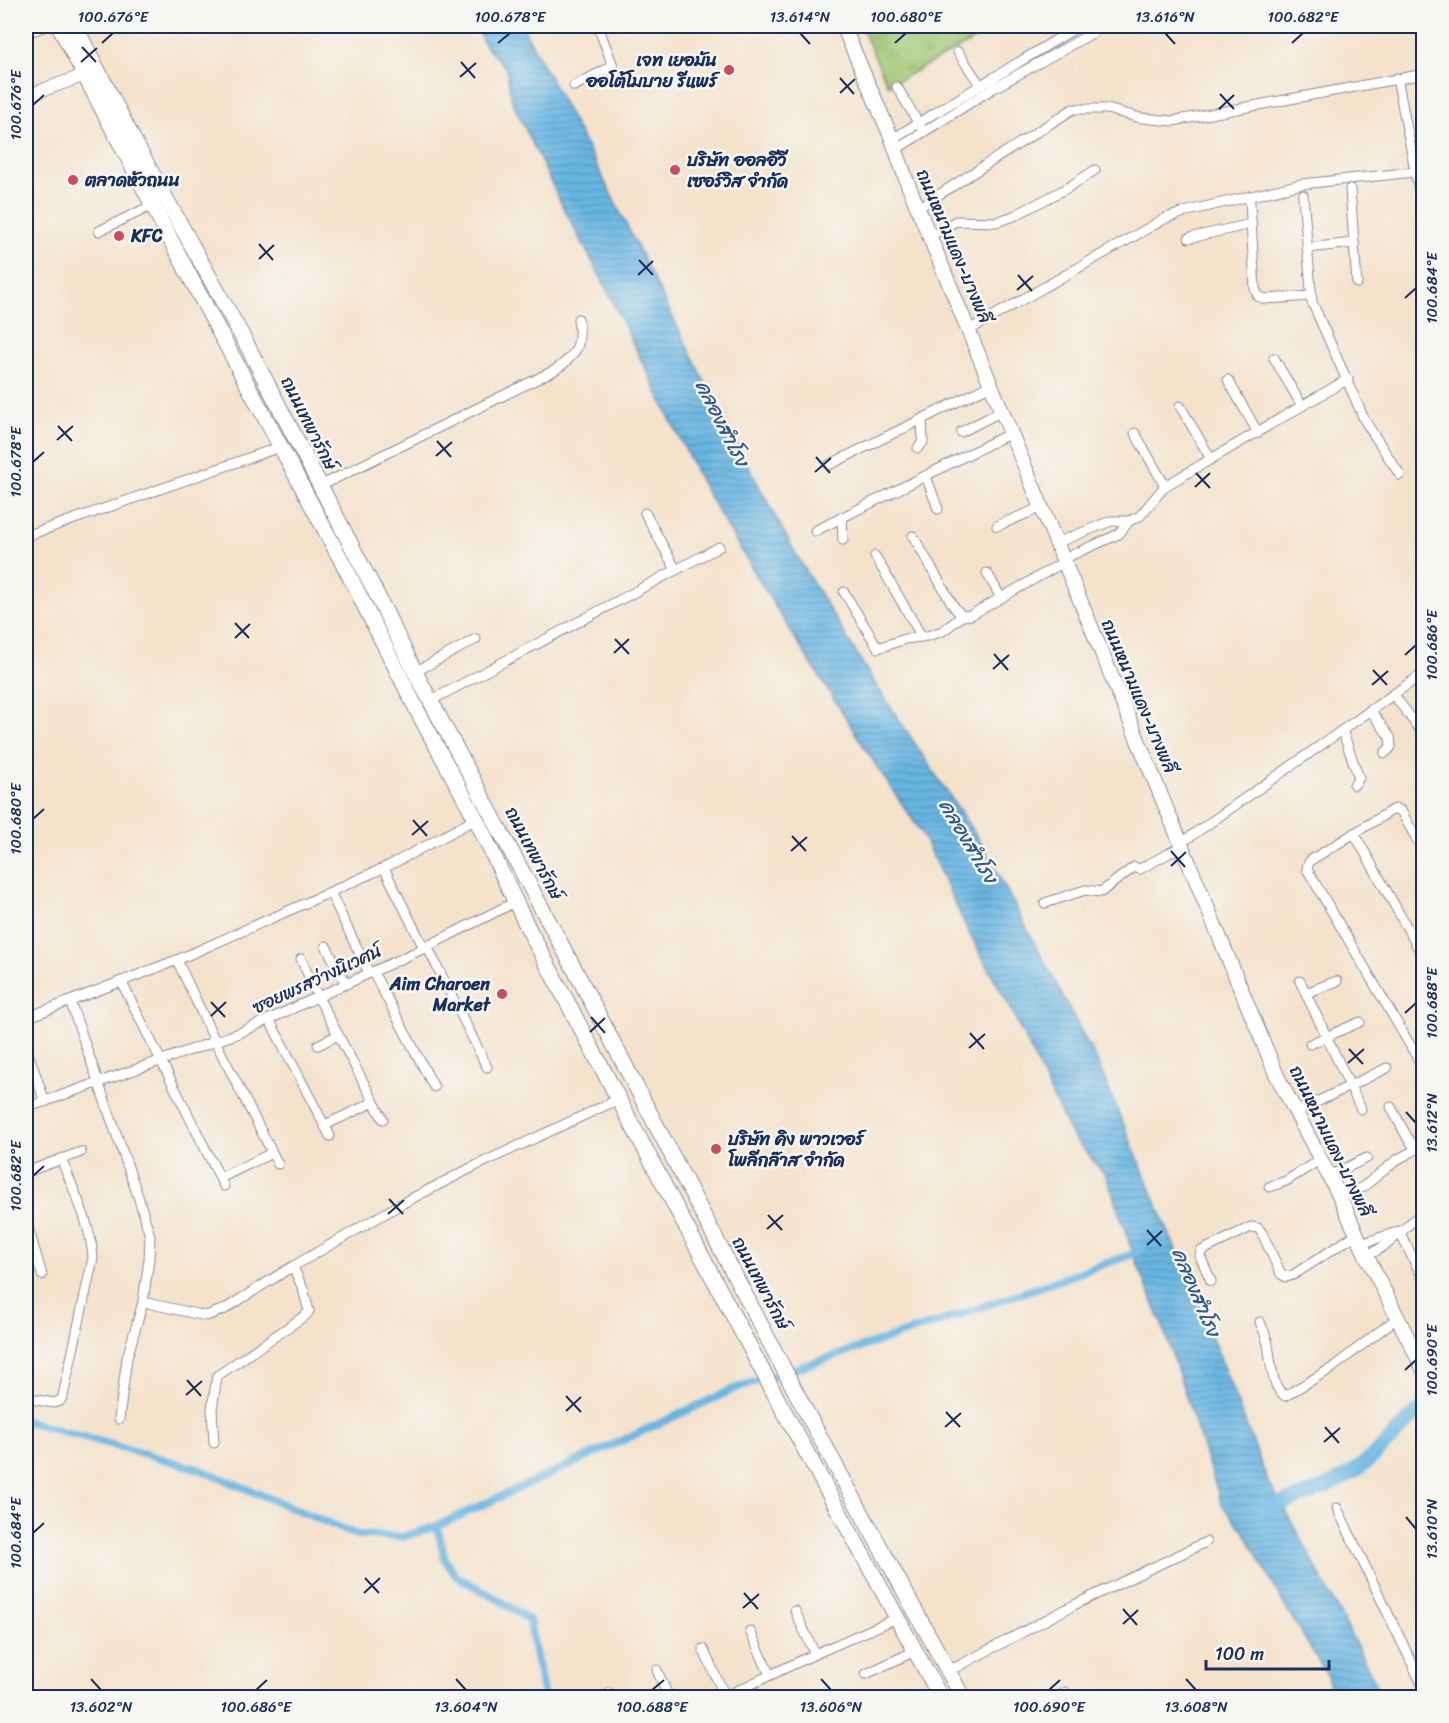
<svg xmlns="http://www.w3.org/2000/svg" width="1449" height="1723" font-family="Sriracha,'Playpen Sans Thai',sans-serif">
<defs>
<pattern id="grass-tufts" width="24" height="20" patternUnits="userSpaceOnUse" patternTransform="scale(1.5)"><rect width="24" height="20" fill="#a0c671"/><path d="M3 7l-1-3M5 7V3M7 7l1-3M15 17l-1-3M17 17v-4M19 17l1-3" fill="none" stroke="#89aa64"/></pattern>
<pattern id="water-rules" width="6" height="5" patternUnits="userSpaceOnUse" patternTransform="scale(1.5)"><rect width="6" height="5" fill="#67b6e2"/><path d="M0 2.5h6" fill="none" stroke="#5494ba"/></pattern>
</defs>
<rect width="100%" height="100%" fill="#f6f6f2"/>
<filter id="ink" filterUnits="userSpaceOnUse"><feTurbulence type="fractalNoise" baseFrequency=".0167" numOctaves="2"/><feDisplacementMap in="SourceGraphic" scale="12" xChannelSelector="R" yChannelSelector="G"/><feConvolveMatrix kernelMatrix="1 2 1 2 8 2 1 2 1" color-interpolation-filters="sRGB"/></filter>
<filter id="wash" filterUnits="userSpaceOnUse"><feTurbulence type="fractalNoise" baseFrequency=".008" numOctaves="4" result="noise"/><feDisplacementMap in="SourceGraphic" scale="24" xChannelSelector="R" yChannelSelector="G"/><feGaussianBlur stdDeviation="1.35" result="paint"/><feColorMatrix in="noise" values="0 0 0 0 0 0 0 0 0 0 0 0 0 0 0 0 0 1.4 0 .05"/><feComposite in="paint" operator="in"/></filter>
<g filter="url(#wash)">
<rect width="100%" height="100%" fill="#f4e2cb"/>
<polygon fill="url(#grass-tufts)" stroke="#5e7a68" stroke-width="1.5" points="861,26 1000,26 888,86"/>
<polygon fill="url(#water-rules)" stroke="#4172a0" stroke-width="1.5" points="476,26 522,26 594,160 733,438 798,558 872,679 983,846 1097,1061 1202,1312 1268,1481 1304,1544 1366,1664 1381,1697 1334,1697 1326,1673 1285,1606 1245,1533 1222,1505 1163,1327 1130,1245 1107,1177 1070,1133 1009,1005 969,933 921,832 877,767 771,600 704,488 601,278 560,201 512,101 506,68 485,46"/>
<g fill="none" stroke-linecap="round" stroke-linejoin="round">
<g stroke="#67b6e2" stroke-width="8">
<polyline points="26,1421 199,1469 357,1535 403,1537 437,1526 736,1388 948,1319 1144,1250"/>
<polyline points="437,1526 445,1559 456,1576 499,1600 529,1620 544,1698"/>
</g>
<path stroke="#67b6e2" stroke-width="15" d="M1265,1509C1303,1497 1340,1485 1370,1459C1389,1442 1405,1423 1424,1406"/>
</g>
</g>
<g filter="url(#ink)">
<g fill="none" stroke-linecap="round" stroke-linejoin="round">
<g stroke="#888894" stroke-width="11">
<g id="minor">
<polyline points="26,33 46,26"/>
<polyline points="958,52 980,85"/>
<polyline points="1397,78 1424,216"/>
<polyline points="574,86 613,66 598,26"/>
<polyline points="897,87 920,126"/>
<polyline points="892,139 1079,26"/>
<polyline points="895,150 992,89 1105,26"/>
<polyline points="1350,189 1357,283"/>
<polyline points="1303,195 1312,302 1365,421 1400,475"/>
<polyline points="1250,202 1255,289 1258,296 1265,299 1311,296"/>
<polyline points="918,208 1073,109 1107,109 1141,118 1173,121 1424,74"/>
<polyline points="99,231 153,205"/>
<polyline points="929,237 956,221 996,222 1014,216 1069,187 1095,170"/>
<polyline points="1189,238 1251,224"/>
<polyline points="1307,248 1354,243"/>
<polyline points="969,330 1166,218 1188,211 1302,184 1414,172"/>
<polyline points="1274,358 1302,406"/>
<polyline points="1228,380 1258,433"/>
<polyline points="1180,406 1211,459"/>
<polyline points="961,432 1002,411"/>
<polyline points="1135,433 1165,486"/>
<polyline points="918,448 923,442 922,419"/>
<polyline points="829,465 991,385"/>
<polyline points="926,476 938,509"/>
<path d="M320,486L555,370C577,355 582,345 578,319"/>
<polyline points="645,513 676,570"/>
<polyline points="842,517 843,540"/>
<polyline points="997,526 1042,507"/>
<polyline points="815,531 1011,433"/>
<polyline points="26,536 280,447"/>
<polyline points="913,536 954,607 962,616 971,615 1064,562"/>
<polyline points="1056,543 1111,521 1129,521"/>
<polyline points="875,556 922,637"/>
<polyline points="1063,559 1119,534 1129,521 1140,516 1165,486 1348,379"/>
<polyline points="987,573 1001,598"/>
<polyline points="844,592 878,648 905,639 927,636 943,631 962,616"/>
<polyline points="415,672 476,639"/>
<polyline points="1393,694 1424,735"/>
<polyline points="430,701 719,547"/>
<polyline points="1370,710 1390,737 1391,747 1385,753"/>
<polyline points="1342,730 1359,778 1354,785"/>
<polyline points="1422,763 1424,765"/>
<polyline points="1354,833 1424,958"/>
<polyline points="1181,843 1424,673"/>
<polyline points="1424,852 1401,811 1397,809 1392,810 1311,860 1308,864 1307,869 1424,1069"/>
<polyline points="384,868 424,948"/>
<polyline points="330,892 369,973"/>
<polyline points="1045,903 1085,890 1101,892 1134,867 1140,869 1182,846"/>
<polyline points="326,946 346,984"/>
<polyline points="427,946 487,1067"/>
<polyline points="301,959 318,997 383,1119"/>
<polyline points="177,960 215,1041 278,1164"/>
<polyline points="373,972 434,1087"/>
<polyline points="121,981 224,1186"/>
<polyline points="1300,981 1361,1109"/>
<polyline points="1306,993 1337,981"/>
<polyline points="70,1001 138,1196 150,1236 149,1259 143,1302 127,1358 119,1419"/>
<polyline points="26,1018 177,960 297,907 390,865 476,819"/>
<polyline points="269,1019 330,1136"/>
<polyline points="1310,1044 1360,1022"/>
<polyline points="318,1045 338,1035"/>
<polyline points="26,1047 45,1102"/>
<polyline points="1391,1107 1407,1137 1416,1149"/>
<polyline points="26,1108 239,1033 418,951 515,902"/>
<polyline points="1296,1112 1387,1068"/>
<polyline points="325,1125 374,1102"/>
<polyline points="26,1172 81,1152"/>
<polyline points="1329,1176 1367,1158"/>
<polyline points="220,1178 272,1153"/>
<polyline points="1269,1187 1286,1181 1321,1159"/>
<polyline points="1340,1197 1363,1187 1398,1159 1423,1146"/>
<polyline points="26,1220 42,1275"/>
<polyline points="1399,1231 1424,1280"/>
<polyline points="1361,1244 1397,1232"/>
<path d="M1366,1255C1389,1248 1405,1226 1424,1211"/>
<polyline points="1211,1281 1200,1256 1201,1251 1251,1227 1258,1228 1262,1233 1281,1274 1286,1277 1293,1275 1357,1234"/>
<polyline points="143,1302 206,1316 225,1309 285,1271 403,1203 473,1167 619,1099"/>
<path d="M1260,1322C1263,1330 1267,1337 1268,1345C1271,1359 1271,1388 1285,1396L1332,1368L1397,1318"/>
<path d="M26,1398L54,1403L60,1401L63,1396L93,1258C91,1224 74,1191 61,1159"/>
<polyline points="214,1443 212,1409 217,1376 306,1315 309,1311 303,1289 293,1267"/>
<polyline points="1337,1508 1424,1688"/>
<polyline points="795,1611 815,1654"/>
<polyline points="750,1631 770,1675"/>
<polyline points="703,1649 725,1696"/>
<polyline points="657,1670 669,1698"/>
<polyline points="949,1671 1074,1605 1206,1542"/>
<polyline points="866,1674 915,1651"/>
<polyline points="610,1693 612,1698"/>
<polyline points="722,1698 815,1654 897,1618"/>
<polyline points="1056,1698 1066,1692"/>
</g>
</g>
<g stroke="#888894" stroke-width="14">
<polyline id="tertiary" points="26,96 85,75"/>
</g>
<g stroke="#888894" stroke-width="16">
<polyline id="secondary" points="843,26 892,139 907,182 1277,1076 1340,1197 1366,1255 1424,1370"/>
</g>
<g stroke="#888894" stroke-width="17">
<g id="primary">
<polyline points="59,26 197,290 348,573 418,712 476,819 528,928 780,1404 941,1698"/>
<polyline points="75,26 133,139 247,345 374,589 415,672 577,974 810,1419 963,1698"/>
</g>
</g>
<use href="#minor" stroke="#fff" stroke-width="9"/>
<use href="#tertiary" stroke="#fff" stroke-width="12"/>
<use href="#secondary" stroke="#fff" stroke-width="14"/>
<use href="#primary" stroke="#fff" stroke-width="15"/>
</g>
</g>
<path fill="none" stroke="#1b2f5e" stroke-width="2" d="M800,33L810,44M1165,33L1175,44M102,43L113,33M498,43L510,33M895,43L906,33M1292,43L1303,33M82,47L96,62M81,62L97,48M461,62L475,78M460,77L476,63M840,78L854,94M840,93L855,79M1220,94L1234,109M33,105L44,95M1219,109L1234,95M259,244L273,260M259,259L274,245M639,260L653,275M638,275L653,261M1018,275L1032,291M1017,290L1033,276M1405,298L1416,288M58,426L72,441M57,440L73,426M437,441L451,457M436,456L452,442M816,457L830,473M33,462L44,452M815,472L831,458M1196,473L1210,488M1195,487L1210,473M235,623L249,638M235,638L250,624M615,639L629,654M614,653L629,639M994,654L1008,670M1405,655L1416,645M993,669L1009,655M1373,670L1387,685M1372,685L1388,671M33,819L44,809M413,820L427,836M412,835L428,821M792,836L806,851M791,851L807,837M1171,851L1185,867M1171,866L1186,852M211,1002L225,1017M1405,1013L1416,1003M211,1016L226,1002M591,1017L605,1033M590,1032L605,1018M970,1033L984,1049M969,1048L985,1034M1349,1049L1363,1064M1348,1063L1364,1049M1406,1112L1416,1123M33,1176L44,1166M389,1199L403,1214M388,1214L404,1200M768,1215L782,1230M767,1229L783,1215M1147,1230L1161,1246M1147,1245L1162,1231M1405,1370L1416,1360M187,1380L201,1396M186,1395L202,1381M566,1396L581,1412M566,1411L581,1397M946,1412L960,1427M945,1427L961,1413M1325,1427L1339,1443M1324,1442L1340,1428M1406,1517L1416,1529M33,1533L44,1523M365,1578L379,1593M364,1593L380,1578M744,1593L758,1609M743,1608L759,1594M1123,1609L1137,1625M1123,1624L1138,1610M91,1679L101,1690M456,1679L466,1690M821,1679L831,1690M1186,1679L1196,1690M256,1690L267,1680M652,1690L664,1680M1049,1690L1060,1680"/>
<g fill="#d1495b" stroke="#f6f6f2" stroke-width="2">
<circle cx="729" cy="70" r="6"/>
<circle cx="675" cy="170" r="6"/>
<circle cx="73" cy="180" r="6"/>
<circle cx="119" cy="236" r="6"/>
<circle cx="502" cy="994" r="6"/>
<circle cx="716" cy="1149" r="6"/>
</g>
<g text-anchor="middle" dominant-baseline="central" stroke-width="5" stroke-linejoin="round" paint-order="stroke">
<g font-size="18" font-weight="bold" fill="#1b2f5e" stroke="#f6f6f2" text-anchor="start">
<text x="717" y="60" text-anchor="end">เจท เยอมัน<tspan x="717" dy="21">ออโต้โมบาย รีแพร์</tspan></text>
<text x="687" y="160">บริษัท ออลอีวี<tspan x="687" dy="21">เซอร์วิส จำกัด</tspan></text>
<text x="85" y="180">ตลาดหัวถนน</text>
<text x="131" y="236">KFC</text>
<text x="490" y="984" text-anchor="end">Aim Charoen<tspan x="490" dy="21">Market</tspan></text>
<text x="728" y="1139">บริษัท คิง พาวเวอร์<tspan x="728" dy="21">โพลีกล๊าส จำกัด</tspan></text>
</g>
<g font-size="18" fill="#1b2f5e" stroke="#f6f6f2">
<text transform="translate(954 246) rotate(67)">ถนนหนามแดง-บางพลี</text>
<text transform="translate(309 423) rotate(63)">ถนนเทพารักษ์</text>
<text transform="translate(1139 696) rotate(67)">ถนนหนามแดง-บางพลี</text>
<text transform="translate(534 853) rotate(62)">ถนนเทพารักษ์</text>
<text transform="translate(317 979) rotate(-25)">ซอยพรสว่างนิเวศน์</text>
<text transform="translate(1331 1141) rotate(64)">ถนนหนามแดง-บางพลี</text>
<text transform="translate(761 1283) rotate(62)">ถนนเทพารักษ์</text>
</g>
<g font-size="20" font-style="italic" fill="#325886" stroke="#f6f6f2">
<text transform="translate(722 423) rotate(63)">คลองสำโรง</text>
<text transform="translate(968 841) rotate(59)">คลองสำโรง</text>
<text transform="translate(1196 1292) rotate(67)">คลองสำโรง</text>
</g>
</g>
<rect width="1449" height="1723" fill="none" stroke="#f6f6f2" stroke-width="66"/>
<path d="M1206 1660v9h123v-9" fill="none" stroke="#1b2f5e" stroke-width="3"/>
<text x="1215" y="1660" font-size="18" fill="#1b2f5e" stroke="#f6f6f2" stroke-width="4.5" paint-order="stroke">100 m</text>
<rect x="33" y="33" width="1383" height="1657" fill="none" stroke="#1b2f5e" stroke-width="2"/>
<g font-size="15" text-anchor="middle" fill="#1b2f5e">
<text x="113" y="22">100.676°E</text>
<text x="510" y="22">100.678°E</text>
<text x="800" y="22">13.614°N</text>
<text x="906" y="22">100.680°E</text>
<text x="1165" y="22">13.616°N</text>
<text x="1303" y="22">100.682°E</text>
<text transform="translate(16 105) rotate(-90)" y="5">100.676°E</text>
<text transform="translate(1432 288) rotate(-90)" y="5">100.684°E</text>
<text transform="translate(16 462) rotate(-90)" y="5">100.678°E</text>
<text transform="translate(1432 645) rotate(-90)" y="5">100.686°E</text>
<text transform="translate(16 819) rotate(-90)" y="5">100.680°E</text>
<text transform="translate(1432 1003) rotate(-90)" y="5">100.688°E</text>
<text transform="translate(1432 1123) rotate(-90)" y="5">13.612°N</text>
<text transform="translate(16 1176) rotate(-90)" y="5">100.682°E</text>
<text transform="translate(1432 1360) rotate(-90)" y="5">100.690°E</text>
<text transform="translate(1432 1529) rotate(-90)" y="5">13.610°N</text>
<text transform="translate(16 1533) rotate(-90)" y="5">100.684°E</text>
<text x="101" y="1712">13.602°N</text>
<text x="256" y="1712">100.686°E</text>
<text x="466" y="1712">13.604°N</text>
<text x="652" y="1712">100.688°E</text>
<text x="831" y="1712">13.606°N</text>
<text x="1049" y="1712">100.690°E</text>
<text x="1196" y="1712">13.608°N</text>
</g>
</svg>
